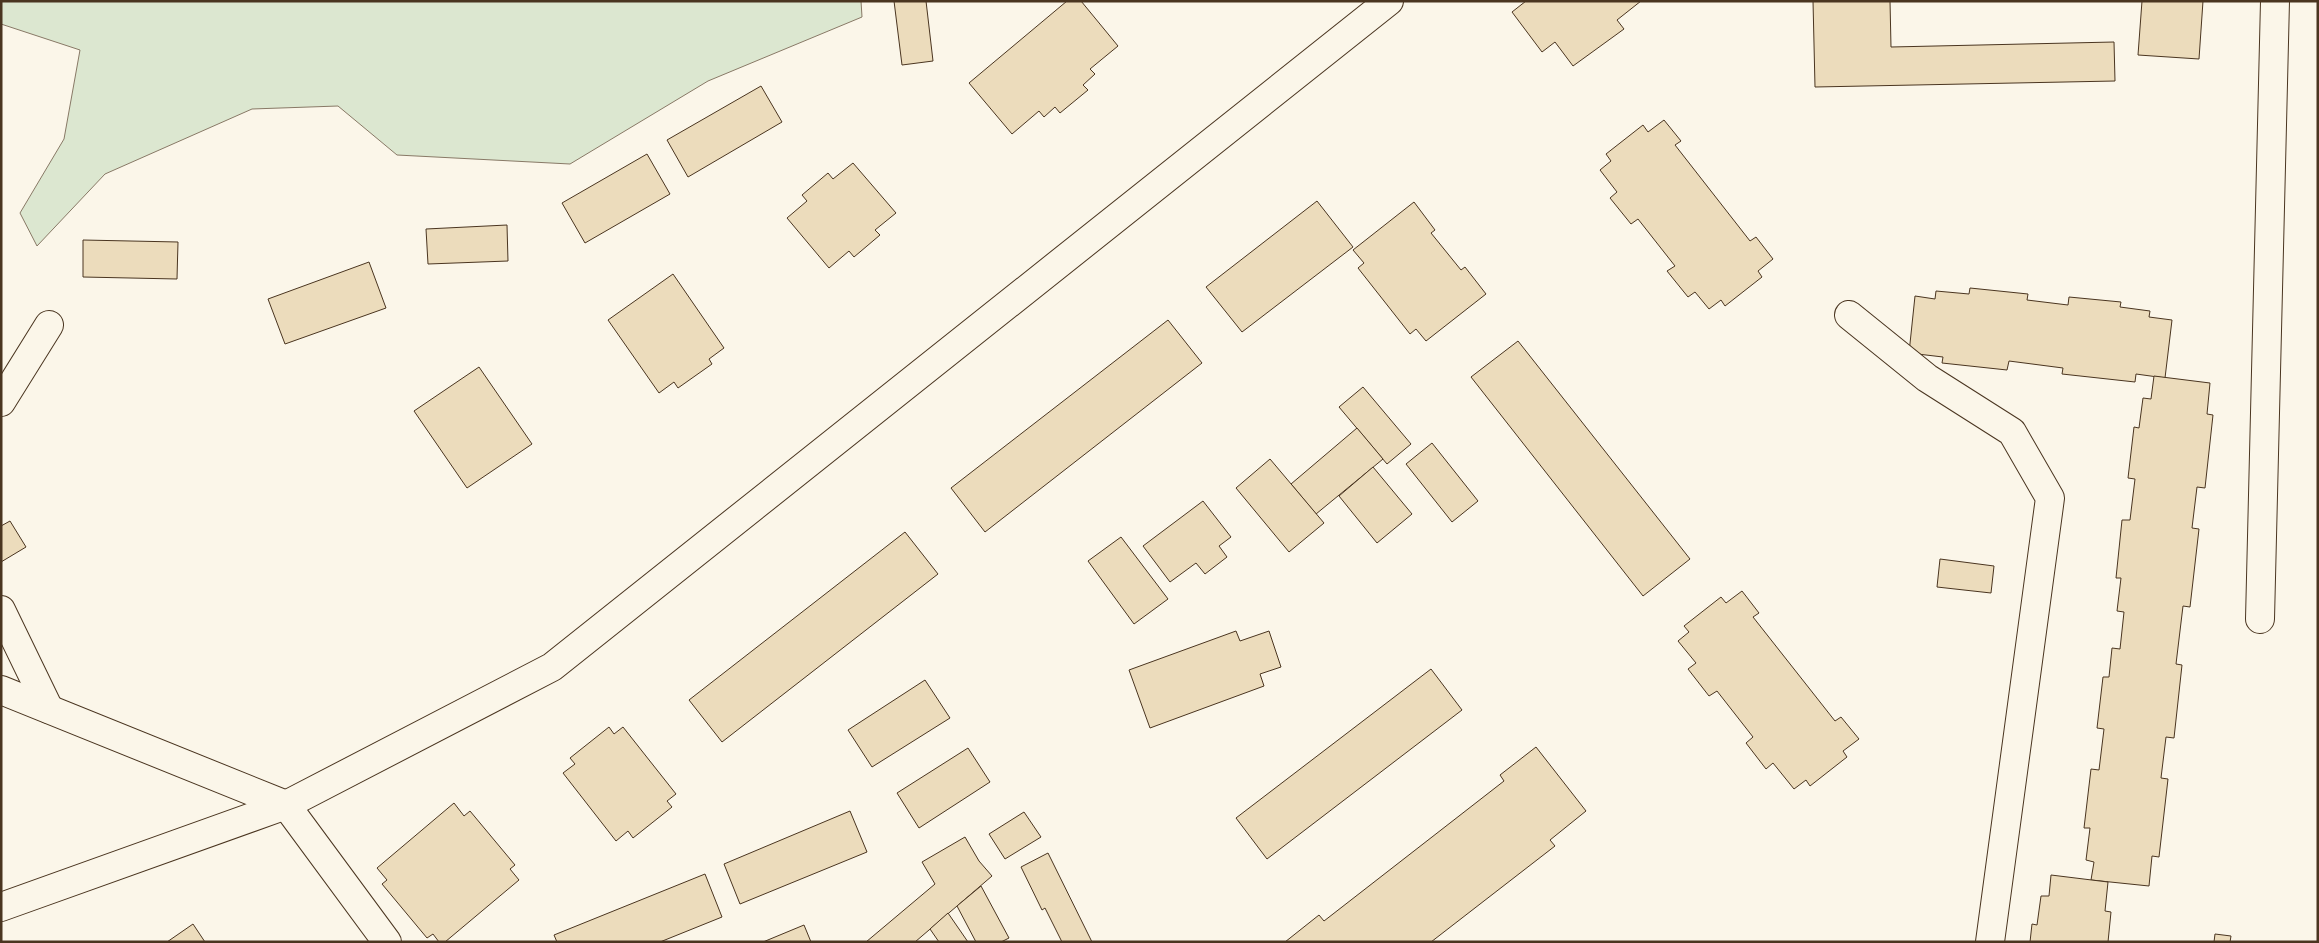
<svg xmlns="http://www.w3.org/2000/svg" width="2319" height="943" font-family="'Exo 2',sans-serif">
<rect width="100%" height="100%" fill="#fbf6e9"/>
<polygon fill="#dce7d0" stroke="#887966" points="1,1 861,1 862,17 708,81 570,164 397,155 338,106 252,109 105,174 37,246 20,213 64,139 80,50 1,24"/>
<g fill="#ecdcbc" stroke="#4a3520">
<polygon points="894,1 926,1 933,61 902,65"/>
<polygon points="1067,1 1081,1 1118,46 1090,69 1095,74 1083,85 1088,90 1060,113 1055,107 1044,117 1039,111 1012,134 969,83"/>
<polygon points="1526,1 1641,1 1617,20 1624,29 1573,66 1555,42 1542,52 1512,12"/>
<polygon points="1813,1 1890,1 1891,47 2114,42 2115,81 1815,87"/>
<polygon points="2142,1 2203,1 2199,59 2138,55"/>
<polygon points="761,86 782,122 688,177 667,140"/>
<polygon points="1664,120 1681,141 1675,145 1750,241 1756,237 1773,259 1758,271 1762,277 1725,306 1721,300 1709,309 1695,292 1688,297 1667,271 1675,266 1638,219 1631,224 1610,198 1617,192 1600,170 1611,161 1606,154 1643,125 1648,132"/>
<polygon points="647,154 670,194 585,243 562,203"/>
<polygon points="853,163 896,213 875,230 880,235 854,257 849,251 829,268 787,218 807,201 802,195 828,173 833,179"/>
<polygon points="1317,201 1353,247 1242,332 1206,287"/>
<polygon points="1414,202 1435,230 1431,233 1461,270 1465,267 1486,294 1426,341 1416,329 1410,334 1358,268 1364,263 1353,250"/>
<polygon points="507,225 508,261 428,264 426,229"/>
<polygon points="83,240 178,242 177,279 83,277"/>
<polygon points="369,262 386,308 285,344 268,299"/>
<polygon points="673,274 724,348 709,359 712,364 678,388 674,382 659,393 608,320"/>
<polygon points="1970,288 2028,294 2027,300 2068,305 2069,297 2121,302 2120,307 2150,311 2149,317 2172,320 2165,378 2136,374 2135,382 2062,374 2063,368 2009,361 2007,370 1942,363 1943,357 1909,353 1915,296 1935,299 1936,291 1969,294"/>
<polygon points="1168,320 1202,363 985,532 951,488"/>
<polygon points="1518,341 1690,559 1643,596 1471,377"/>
<polygon points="479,367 532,444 467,488 414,411"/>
<polygon points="2154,376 2210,383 2207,414 2213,415 2205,488 2197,487 2192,528 2199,529 2190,607 2183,606 2176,664 2182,665 2174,738 2166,737 2161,778 2168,779 2159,857 2152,856 2149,886 2091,880 2094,862 2086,860 2090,828 2084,828 2091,769 2099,770 2104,729 2097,728 2103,677 2109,677 2112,648 2120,649 2124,612 2117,611 2121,578 2116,578 2122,520 2130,520 2135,479 2128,478 2134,427 2139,428 2143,398 2151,399"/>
<polygon points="1363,387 1411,444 1387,464 1339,407"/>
<polygon points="1357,428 1383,459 1316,514 1291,484"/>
<polygon points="1432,443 1478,501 1452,522 1406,464"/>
<polygon points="1270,459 1324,523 1289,552 1236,488"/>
<polygon points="1373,467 1412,514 1377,543 1339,496"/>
<polygon points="1203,501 1231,537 1219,546 1227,557 1205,574 1196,563 1170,582 1143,546"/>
<polygon points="10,521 26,547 1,562 1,526"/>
<polygon points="905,532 938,574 722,742 689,700"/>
<polygon points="1121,537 1168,599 1134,624 1088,561"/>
<polygon points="1940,559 1994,566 1991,593 1937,587"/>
<polygon points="1742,591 1759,613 1753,617 1835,721 1841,717 1859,739 1843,751 1847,757 1810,786 1806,780 1794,789 1773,763 1766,769 1746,743 1753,737 1717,691 1709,696 1688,669 1696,663 1678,641 1689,632 1684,626 1721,597 1726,603"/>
<polygon points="1236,631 1240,641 1269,631 1281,667 1260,674 1264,686 1150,728 1129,670"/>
<polygon points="1431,669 1462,710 1267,859 1236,818"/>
<polygon points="925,680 950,718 872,767 848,730"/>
<polygon points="609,727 614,734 623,727 676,794 667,801 672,807 633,838 628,831 616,841 563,773 575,764 570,758"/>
<polygon points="1536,747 1586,811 1550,840 1555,846 1431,942 1285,942 1319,915 1324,921 1504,781 1500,775"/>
<polygon points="968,748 990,782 919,828 897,793"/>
<polygon points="454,803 464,816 470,811 515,865 510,869 519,880 445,942 439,942 433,934 427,938 382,884 387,880 377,868"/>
<polygon points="850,811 867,852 740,904 724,864"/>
<polygon points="1024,812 1041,837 1005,859 989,834"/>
<polygon points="965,837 979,861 992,876 915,942 866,942 935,884 922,862"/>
<polygon points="1048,853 1092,942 1062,942 1045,908 1042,910 1021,867"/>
<polygon points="705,874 722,917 660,942 557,942 554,935"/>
<polygon points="2051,875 2108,882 2105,911 2111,912 2108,942 2030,942 2032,924 2037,925 2041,896 2049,896"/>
<polygon points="981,886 1009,938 1001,942 976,942 957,906"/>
<polygon points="948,913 968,942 939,942 930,929"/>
<polygon points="193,924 205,942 167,942"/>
<polygon points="804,925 811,942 763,942"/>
<polygon points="2215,934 2231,936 2230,942 2214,942"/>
</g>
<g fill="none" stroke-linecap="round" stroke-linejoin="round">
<g stroke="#4a3520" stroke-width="30">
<g id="minor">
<polyline points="1849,315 1927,378 2012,432 2050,498 1990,942"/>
<polyline points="1,402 49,325"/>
<polyline points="1,610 49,709"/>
<polyline points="2260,619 2275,1"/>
<polyline points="1,690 286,805 387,942"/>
<polyline points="1,907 286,805 552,667 1389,1"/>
</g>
</g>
<use href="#minor" stroke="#fbf6e9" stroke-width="28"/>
</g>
<rect width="2319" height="943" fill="none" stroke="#4a3520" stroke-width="5"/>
</svg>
